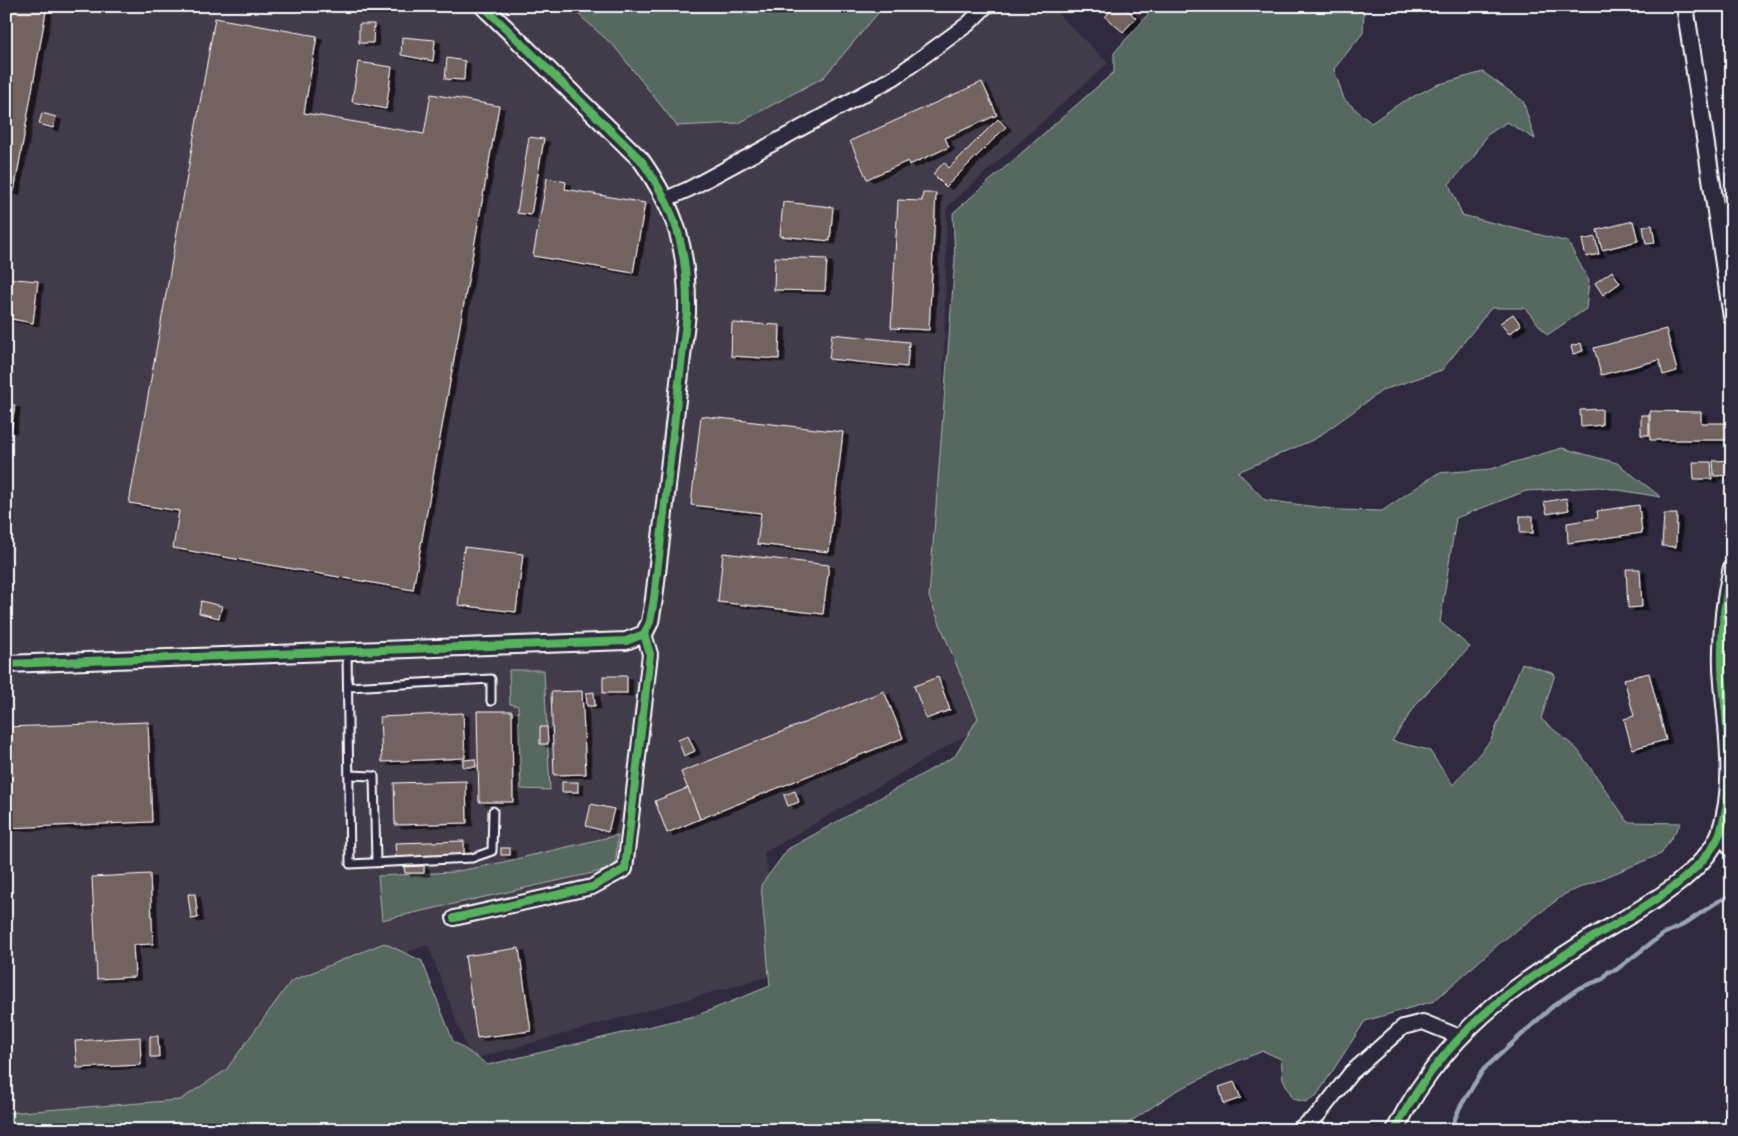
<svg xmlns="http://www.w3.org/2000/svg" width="1738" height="1136" font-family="Delius,sans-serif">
<defs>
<filter id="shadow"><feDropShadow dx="5.5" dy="3" stdDeviation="0" flood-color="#0009"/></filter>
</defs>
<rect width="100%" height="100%" fill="#2f2a3d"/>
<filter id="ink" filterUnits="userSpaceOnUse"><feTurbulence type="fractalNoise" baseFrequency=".02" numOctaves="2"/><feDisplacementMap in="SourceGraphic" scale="10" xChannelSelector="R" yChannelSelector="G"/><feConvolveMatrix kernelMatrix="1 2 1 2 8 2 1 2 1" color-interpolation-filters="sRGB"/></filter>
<g filter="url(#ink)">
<polygon fill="#433b48" points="6,6 1050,6 1108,63 947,207 939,616 989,722 764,853 788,971 471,1060 428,945 300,988 209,1130 6,1130"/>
<g fill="#57675f" stroke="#abb3af">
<polygon points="569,6 884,6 824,77 739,123 677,126 614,46"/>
<polygon points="1153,6 1364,6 1363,33 1334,69 1344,99 1371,123 1399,104 1436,85 1483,72 1523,101 1535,139 1507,122 1487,135 1473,158 1449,184 1462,215 1568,242 1589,281 1586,309 1547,335 1525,308 1491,308 1442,370 1383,390 1315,439 1238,472 1265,500 1339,510 1382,511 1438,473 1491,469 1562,448 1617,463 1661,497 1600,487 1526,491 1456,518 1440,622 1470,647 1418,702 1392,741 1429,750 1453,785 1491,740 1522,663 1555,674 1541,719 1577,749 1628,822 1681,823 1661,854 1565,894 1501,942 1434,1001 1365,1021 1317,1095 1306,1102 1293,1099 1283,1079 1281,1059 1263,1051 1240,1060 1176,1091 1118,1130 6,1130 6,1113 180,1100 226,1070 291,981 384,943 422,961 453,1041 488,1065 698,1015 770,986 761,885 788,849 955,756 978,718 929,597 955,259 953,213 1114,72 1114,53 1150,12"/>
<polygon points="509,670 544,670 550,790 521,789 518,706 510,704"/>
<polygon points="618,835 615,868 382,920 378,876 453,872 495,864"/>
</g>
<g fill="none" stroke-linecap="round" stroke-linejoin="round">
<polyline stroke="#9aa3b3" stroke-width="4.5" points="1450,1130 1460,1107 1483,1070 1553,1006 1579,988 1603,979 1608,972 1616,970 1663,934 1683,925 1717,902 1732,895"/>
</g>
<g fill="#736360" stroke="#fff" filter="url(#shadow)">
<polygon points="6,6 47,6 14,192 6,190"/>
<polygon points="1115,6 1123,6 1136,18 1123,32 1105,17"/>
<polygon points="215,18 317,36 304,113 424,134 431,94 499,106 413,590 173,548 179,511 129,503"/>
<polygon points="359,24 374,24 373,43 359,43"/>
<polygon points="402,37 435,40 433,61 401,55"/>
<polygon points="447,58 465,61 464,80 445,79"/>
<polygon points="358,62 392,67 386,109 352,102"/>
<polygon points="982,82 997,115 945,138 949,147 909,165 908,161 867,179 850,141"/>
<polygon points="42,113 56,117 53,128 39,124"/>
<polygon points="998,119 1006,127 946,187 933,174 944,162 949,168"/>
<polygon points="529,137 544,139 531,215 517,213"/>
<polygon points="547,178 566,182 565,189 645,203 633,273 533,256"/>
<polygon points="923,193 936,193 929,330 891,328 898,200 922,201"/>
<polygon points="783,202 833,207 830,241 780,236"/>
<polygon points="1633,221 1638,241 1602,250 1597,230"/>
<polygon points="1652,225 1655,243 1646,244 1643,226"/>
<polygon points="1595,237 1599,254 1586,257 1582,240"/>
<polygon points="775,257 827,259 825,291 774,290"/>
<polygon points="1612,271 1620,283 1603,295 1595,283"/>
<polygon points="6,278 38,281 33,323 6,318"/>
<polygon points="1513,314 1521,325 1509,334 1500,323"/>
<polygon points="732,323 780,325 779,359 731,356"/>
<polygon points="1666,329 1677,371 1663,375 1659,360 1601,375 1594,348"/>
<polygon points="832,334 909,342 907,367 829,359"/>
<polygon points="1581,343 1583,351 1573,354 1571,346"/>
<polygon points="6,404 15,405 11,430 6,429"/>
<polygon points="1602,409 1602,425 1581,427 1580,410"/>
<polygon points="1650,411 1701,412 1701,423 1732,423 1732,440 1650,440"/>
<rect x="1641" y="415" width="8" height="20"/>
<polygon points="701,416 843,432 829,552 757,544 761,513 691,505"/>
<polygon points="1732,460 1732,475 1714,476 1713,461"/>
<polygon points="1693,462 1711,462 1712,479 1694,479"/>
<polygon points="1566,498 1569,510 1547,514 1544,502"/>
<polygon points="1639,505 1642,533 1568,543 1567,523 1598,518 1597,511"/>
<polygon points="1664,514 1677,514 1676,547 1662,546"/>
<rect x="1520" y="516" width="13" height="17"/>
<polygon points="464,547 523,554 516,612 458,605"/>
<polygon points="723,553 829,565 823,614 718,602"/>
<polygon points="1626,569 1640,569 1642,607 1628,608"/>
<polygon points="201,601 222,606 219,618 199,613"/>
<polygon points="1649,673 1666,740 1632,749 1624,719 1634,716 1624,679"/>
<rect x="603" y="676" width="24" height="17"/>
<polygon points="938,677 950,710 926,719 914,686"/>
<polygon points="582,691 586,774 554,775 551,692"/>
<polygon points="884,691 903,738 700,819 681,772"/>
<polygon points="594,692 595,706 587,706 586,693"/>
<polygon points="477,711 512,711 513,802 479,802"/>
<polygon points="463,713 465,758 382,762 380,717"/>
<polygon points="148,722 152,822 6,828 6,727"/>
<polygon points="540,727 547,727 548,744 540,744"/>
<polygon points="688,736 695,751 684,756 678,740"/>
<polygon points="475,759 476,767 463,767 463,760"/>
<polygon points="466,781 467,823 395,825 394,783"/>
<rect x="562" y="782" width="16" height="10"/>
<polygon points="688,788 700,819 667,833 655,801"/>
<polygon points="795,791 799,802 788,806 784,795"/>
<polygon points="591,804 614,809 608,832 586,826"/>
<polygon points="464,841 464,856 396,858 395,843"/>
<rect x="501" y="848" width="9" height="7"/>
<polygon points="424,866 424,873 405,873 404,867"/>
<polygon points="150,874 153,944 133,945 135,977 97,979 92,877"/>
<polygon points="188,894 195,894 198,918 191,919"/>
<polygon points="519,948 531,1031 477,1038 465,956"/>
<polygon points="150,1036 158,1036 159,1057 150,1057"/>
<polygon points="140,1037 141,1065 77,1068 75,1041"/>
<polygon points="1234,1082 1241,1098 1224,1104 1219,1087"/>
</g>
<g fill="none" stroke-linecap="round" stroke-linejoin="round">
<g stroke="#fff" stroke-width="11">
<g id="service">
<polyline points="347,652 350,864 472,858 492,851 493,811"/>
<polyline points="348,687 491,679 491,701"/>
<polyline points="349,775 374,776 376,862"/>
</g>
</g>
<g stroke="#fff" stroke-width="18">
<g id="minor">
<polyline points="666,199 689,189 895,77 968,24 986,6"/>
<polyline points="1720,834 1732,850"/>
<polyline points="454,918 592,887 625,869 650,654 644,634"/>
<polyline points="1298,1130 1318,1115 1351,1073 1403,1027 1423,1022 1460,1037"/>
</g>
</g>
<g stroke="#fff" stroke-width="20">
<g id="tertiary">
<polyline points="1685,6 1732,317"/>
<path d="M6,664L626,641L644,634L650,622L654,599L687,313C688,251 677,211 641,160L483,6"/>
<path d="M1395,1130C1422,1076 1463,1028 1511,992C1534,975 1559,958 1583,943C1624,918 1701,881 1720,833C1738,780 1725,723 1722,668C1721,634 1724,601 1732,567"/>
</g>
</g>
<use href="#service" stroke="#2f2a3d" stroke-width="7"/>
<use href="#minor" stroke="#2f2a3d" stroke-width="14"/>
<use href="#tertiary" stroke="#2f2a3d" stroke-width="16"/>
<g stroke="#2f2a3d" stroke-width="11">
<g id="cycleway">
<path d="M6,664L626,641L644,634L650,622L654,599L687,313C688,251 677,211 641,160L483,6"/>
<polyline points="454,918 592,887 625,869 650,654 644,634"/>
<path d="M1395,1130C1422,1076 1463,1028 1511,992C1534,975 1559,958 1583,943C1624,918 1701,881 1720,833C1738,780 1725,723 1722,668C1721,634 1724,601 1732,567"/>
</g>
</g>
<use href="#cycleway" stroke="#56b35d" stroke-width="8"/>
</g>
</g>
<rect width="1738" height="1136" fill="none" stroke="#2f2a3d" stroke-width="25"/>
<rect x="12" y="12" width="1713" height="1111" fill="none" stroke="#fff" stroke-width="2" filter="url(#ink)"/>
</svg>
